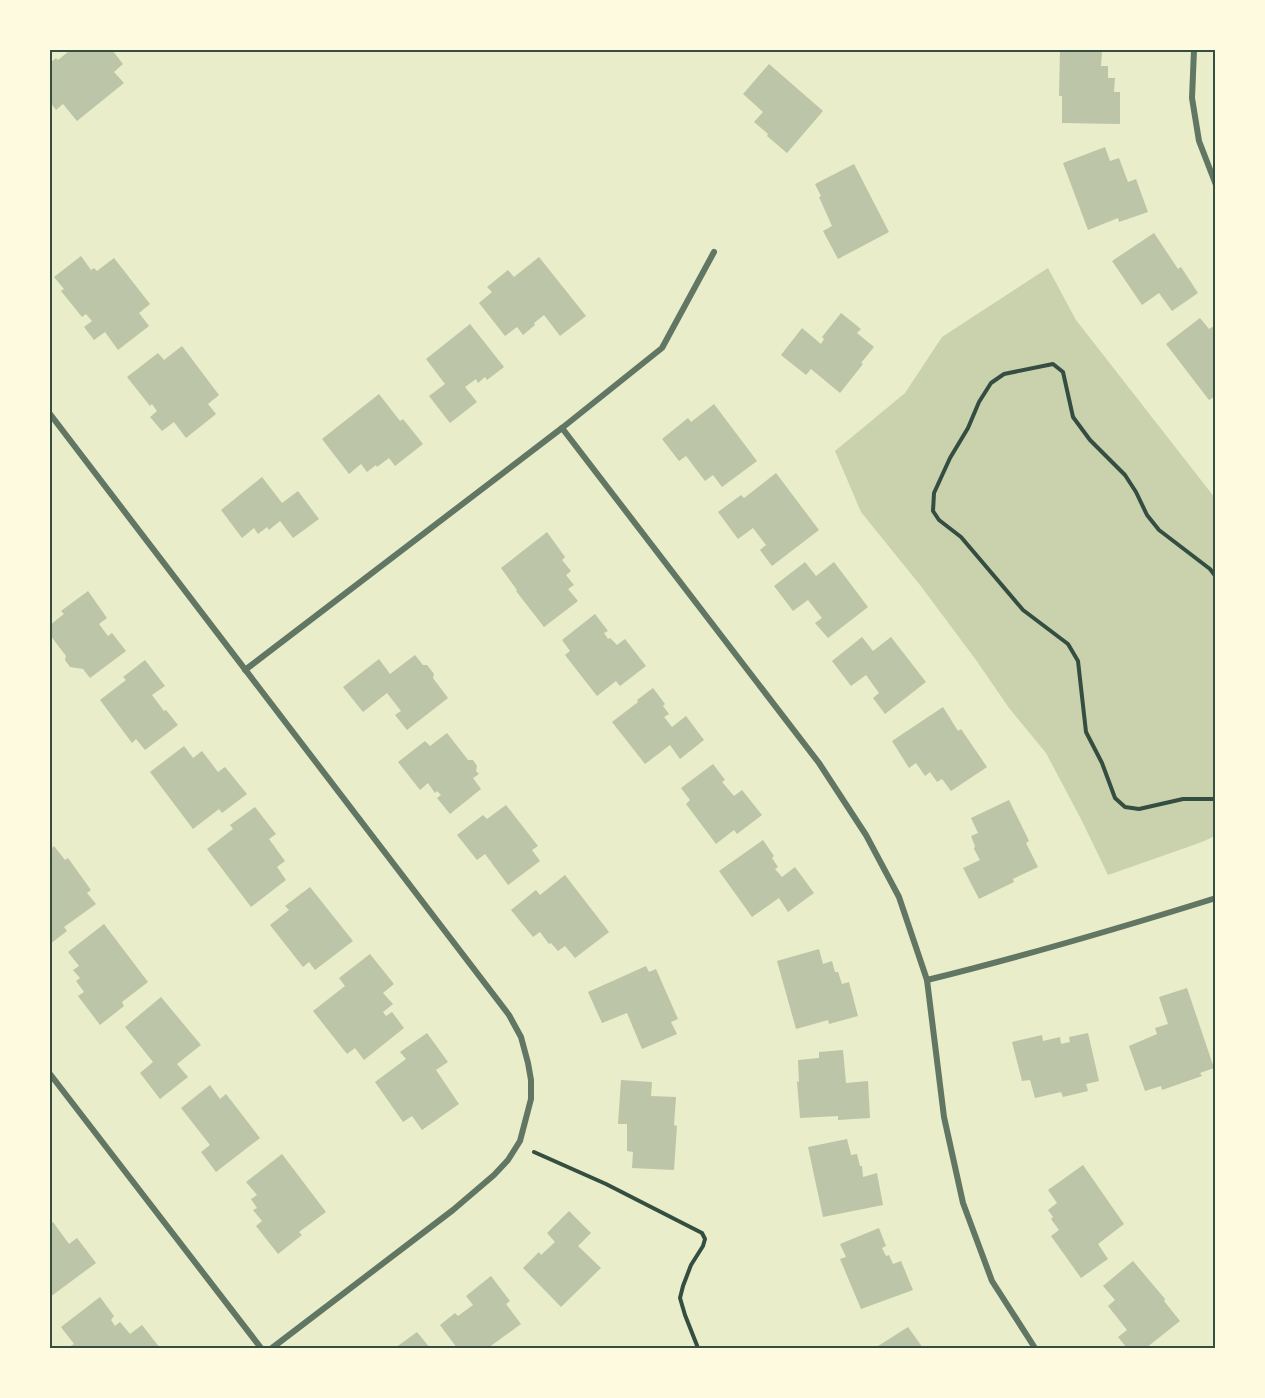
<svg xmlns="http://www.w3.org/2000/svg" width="1265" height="1398" font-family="'Libre Baskerville',serif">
<rect width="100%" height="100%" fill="#e9edc9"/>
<polygon fill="#cad2ad" points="1048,268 1076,320 1215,498 1215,836 1202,842 1108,875 1082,821 1046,753 1009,708 976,660 920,585 861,512 835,451 905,393 942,337"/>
<g fill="#bcc5a7">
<polygon points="66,50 112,50 123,64 114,72 124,83 77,121 63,104 56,110 50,102 50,63 56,58 58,60 68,52"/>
<polygon points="1060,50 1102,51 1101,66 1108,66 1108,78 1115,78 1114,92 1120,92 1120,124 1062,123 1062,96 1059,96"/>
<polygon points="769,64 823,111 787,153 767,136 768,134 754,122 763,112 743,94"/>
<polygon points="1105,147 1110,161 1119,158 1128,182 1136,179 1148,212 1119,222 1118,218 1088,230 1063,163"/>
<polygon points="854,164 889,232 838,259 823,231 832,226 819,197 821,196 815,184"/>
<polygon points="1154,233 1178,269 1181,267 1198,293 1172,311 1159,293 1142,305 1112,261"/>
<polygon points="81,256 91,270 94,268 97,271 114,258 150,304 139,313 149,326 118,350 105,332 94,340 84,327 92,321 86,314 82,317 61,291 64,289 54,277"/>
<polygon points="539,257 586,316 560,336 544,315 534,323 535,325 523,335 517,327 505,336 479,303 492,292 487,287 508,270 514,277"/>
<polygon points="841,313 861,329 857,333 874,347 861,363 863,364 840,393 811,369 806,375 781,355 802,328 821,344 824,339 822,337"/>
<polygon points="1200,318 1209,329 1214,326 1216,329 1216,396 1209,400 1166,344"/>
<polygon points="470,324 504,367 487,380 485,377 478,383 476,379 465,387 477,402 450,423 429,396 445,384 426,359"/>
<polygon points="182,346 219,395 208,404 216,414 186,438 174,422 162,431 150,417 157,411 152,404 150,406 127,377 158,353 164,360"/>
<polygon points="379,394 400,421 403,419 423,444 395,466 389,458 377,467 376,465 367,472 361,464 349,474 322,439"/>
<polygon points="714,404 757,461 722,487 713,475 705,481 686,456 679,461 662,439 688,418 691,422"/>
<polygon points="776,473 819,530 772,566 760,550 766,545 753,528 738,539 718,512 741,495 744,498"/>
<polygon points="262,477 282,503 298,491 319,519 293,538 280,521 269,530 267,527 258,534 254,528 242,538 221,510"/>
<polygon points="547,532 565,557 562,560 571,571 566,575 574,585 568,589 578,601 544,627 516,591 517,590 501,568"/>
<polygon points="805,562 816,576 834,562 868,607 828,638 815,623 822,618 808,600 793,611 774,586"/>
<polygon points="88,591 107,618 99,624 108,636 112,633 126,651 90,678 83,669 70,667 65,660 66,656 50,635 50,625 64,614 61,611"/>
<polygon points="595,614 608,631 604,633 608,639 610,638 617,645 625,639 646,666 620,686 616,681 597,696 565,655 570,651 562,640"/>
<polygon points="862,637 873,651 891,637 926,682 885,714 873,698 879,693 866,675 851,686 832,661"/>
<polygon points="415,655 423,665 427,665 434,674 433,678 448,698 407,730 395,715 401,711 387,693 363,712 343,687 379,659 390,674"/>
<polygon points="145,660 165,686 152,695 164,711 166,710 178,725 145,750 136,739 132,743 100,700 126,680 123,677"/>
<polygon points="653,688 665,704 663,706 669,714 664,717 672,727 686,716 704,740 680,759 670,745 645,764 612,722 638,702 637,700"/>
<polygon points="943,707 958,731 961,729 987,767 951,791 942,779 937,782 930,772 925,776 916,763 909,768 892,741"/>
<polygon points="447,733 468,760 473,760 477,766 476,771 479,774 473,778 481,789 450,814 437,798 441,795 437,791 435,793 428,783 420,790 398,762 425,741 430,746"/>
<polygon points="184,746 193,758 202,751 218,772 225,767 247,794 222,813 219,809 193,829 150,772"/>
<polygon points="713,764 725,780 722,782 734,796 742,790 762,815 737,834 734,830 716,844 686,804 690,800 681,788"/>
<polygon points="1009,800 1029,841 1026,843 1038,867 1013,879 1014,882 979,899 963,868 980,860 974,849 975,846 971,836 978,833 971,818"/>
<polygon points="506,805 538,846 532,850 540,861 508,885 485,854 477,860 457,835 483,815 487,819"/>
<polygon points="255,807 276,834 269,839 285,861 277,867 286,880 251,907 207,849 233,829 230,825"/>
<polygon points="763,840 774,856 772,858 778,867 775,869 782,877 795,867 814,893 788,912 779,898 752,917 719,871"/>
<polygon points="54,846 65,860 68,858 91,890 87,893 96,904 64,927 67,931 50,944 50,850"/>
<polygon points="565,875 609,932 575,958 565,946 558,951 551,943 549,944 540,932 533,937 511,910 536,890 540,895"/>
<polygon points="310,887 353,941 315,970 309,962 303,967 270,925 289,910 285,906"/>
<polygon points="104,924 148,982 122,1002 124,1006 100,1025 78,996 84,992 76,981 80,978 73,970 79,966 68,952"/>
<polygon points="819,949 823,964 832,961 835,972 838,972 842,984 849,982 858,1016 829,1024 828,1020 796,1029 777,961"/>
<polygon points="370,954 394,984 383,993 393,1004 383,1012 386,1016 392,1012 404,1028 364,1060 355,1048 347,1054 313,1011 345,986 339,978"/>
<polygon points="646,966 649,972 656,969 678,1019 671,1022 677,1034 642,1049 627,1013 602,1023 588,992"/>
<polygon points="1187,988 1214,1068 1200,1073 1202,1076 1162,1090 1161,1086 1145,1091 1129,1046 1157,1034 1155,1028 1168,1024 1159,997"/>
<polygon points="161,997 201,1045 177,1064 188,1077 160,1099 140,1073 153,1062 125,1027"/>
<polygon points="427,1033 448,1062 436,1070 459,1104 422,1130 412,1116 403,1122 375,1082 406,1059 400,1052"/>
<polygon points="1088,1033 1099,1081 1086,1084 1088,1091 1063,1097 1061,1092 1035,1098 1030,1080 1022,1081 1012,1042 1042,1035 1043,1041 1060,1037 1061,1044 1070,1042 1069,1037"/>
<polygon points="843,1050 846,1083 868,1081 870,1118 838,1120 838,1116 800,1118 797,1081 799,1082 798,1060 819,1058 819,1052"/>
<polygon points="621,1080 652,1082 651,1096 676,1097 674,1125 677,1126 674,1170 632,1168 633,1152 627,1151 627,1124 618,1124"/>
<polygon points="210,1085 220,1099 226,1094 260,1138 216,1172 201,1152 210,1145 181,1108"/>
<polygon points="847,1139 851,1155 857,1154 860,1166 862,1166 863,1177 877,1173 883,1205 823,1217 808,1147"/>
<polygon points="282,1154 326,1212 299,1232 302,1235 278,1254 256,1226 262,1221 253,1210 257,1208 251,1199 257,1195 246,1182"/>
<polygon points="1083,1165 1124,1224 1098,1244 1108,1259 1081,1278 1051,1236 1059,1230 1051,1219 1053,1217 1048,1210 1057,1203 1048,1190"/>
<polygon points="569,1211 591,1233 578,1246 601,1268 561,1307 523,1268 539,1252 541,1255 555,1242 547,1233"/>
<polygon points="53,1222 69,1244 77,1238 96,1263 50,1297 50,1224"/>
<polygon points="879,1228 886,1246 882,1248 886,1256 889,1255 893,1264 901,1261 913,1290 861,1309 840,1259 846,1257 840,1244"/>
<polygon points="1133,1261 1165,1299 1164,1301 1180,1321 1146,1348 1127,1348 1118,1337 1127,1330 1108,1306 1115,1300 1103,1286"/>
<polygon points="491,1276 510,1301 506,1304 521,1324 488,1348 457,1348 440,1325 455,1313 458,1316 473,1305 466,1296"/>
<polygon points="100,1297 114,1316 111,1320 115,1326 120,1322 130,1334 142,1325 160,1348 67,1348 74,1344 61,1327"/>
<polygon points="908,1327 923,1348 875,1348"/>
<polygon points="417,1332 430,1348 395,1348"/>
</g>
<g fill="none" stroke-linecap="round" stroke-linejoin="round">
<g stroke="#344e41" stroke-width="4">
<polyline points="1216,577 1210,569 1159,530 1147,515 1136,492 1125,475 1090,440 1073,417 1063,372 1053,364 1004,374 991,383 979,402 968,428 950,458 934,493 933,511 939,520 961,537 1023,610 1068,644 1078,661 1086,732 1102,763 1115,798 1125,807 1139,809 1183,799 1216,799"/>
<polyline points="534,1152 606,1184 702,1233 705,1239 703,1246 691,1265 683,1286 680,1298 685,1315 698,1348"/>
</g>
<g stroke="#617663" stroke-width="6">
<polyline points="1194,50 1192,98 1199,141 1216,185"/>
<polyline points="50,414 509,1015 521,1037 528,1063 531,1080 531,1099 520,1141 508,1160 494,1175 453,1210 272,1348"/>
<polyline points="562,428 819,763 866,835 899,897 927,980 944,1117 963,1203 992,1281 1035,1348"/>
<polyline points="245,670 562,428 662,348 714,252"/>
<path d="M927,980C1025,956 1120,928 1216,898"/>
<polyline points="50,1074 261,1348"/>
</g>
</g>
<rect width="1265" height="1398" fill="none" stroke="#fefae0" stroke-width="102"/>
<rect x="51" y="51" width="1163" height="1296" fill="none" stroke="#344e41" stroke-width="2"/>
</svg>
